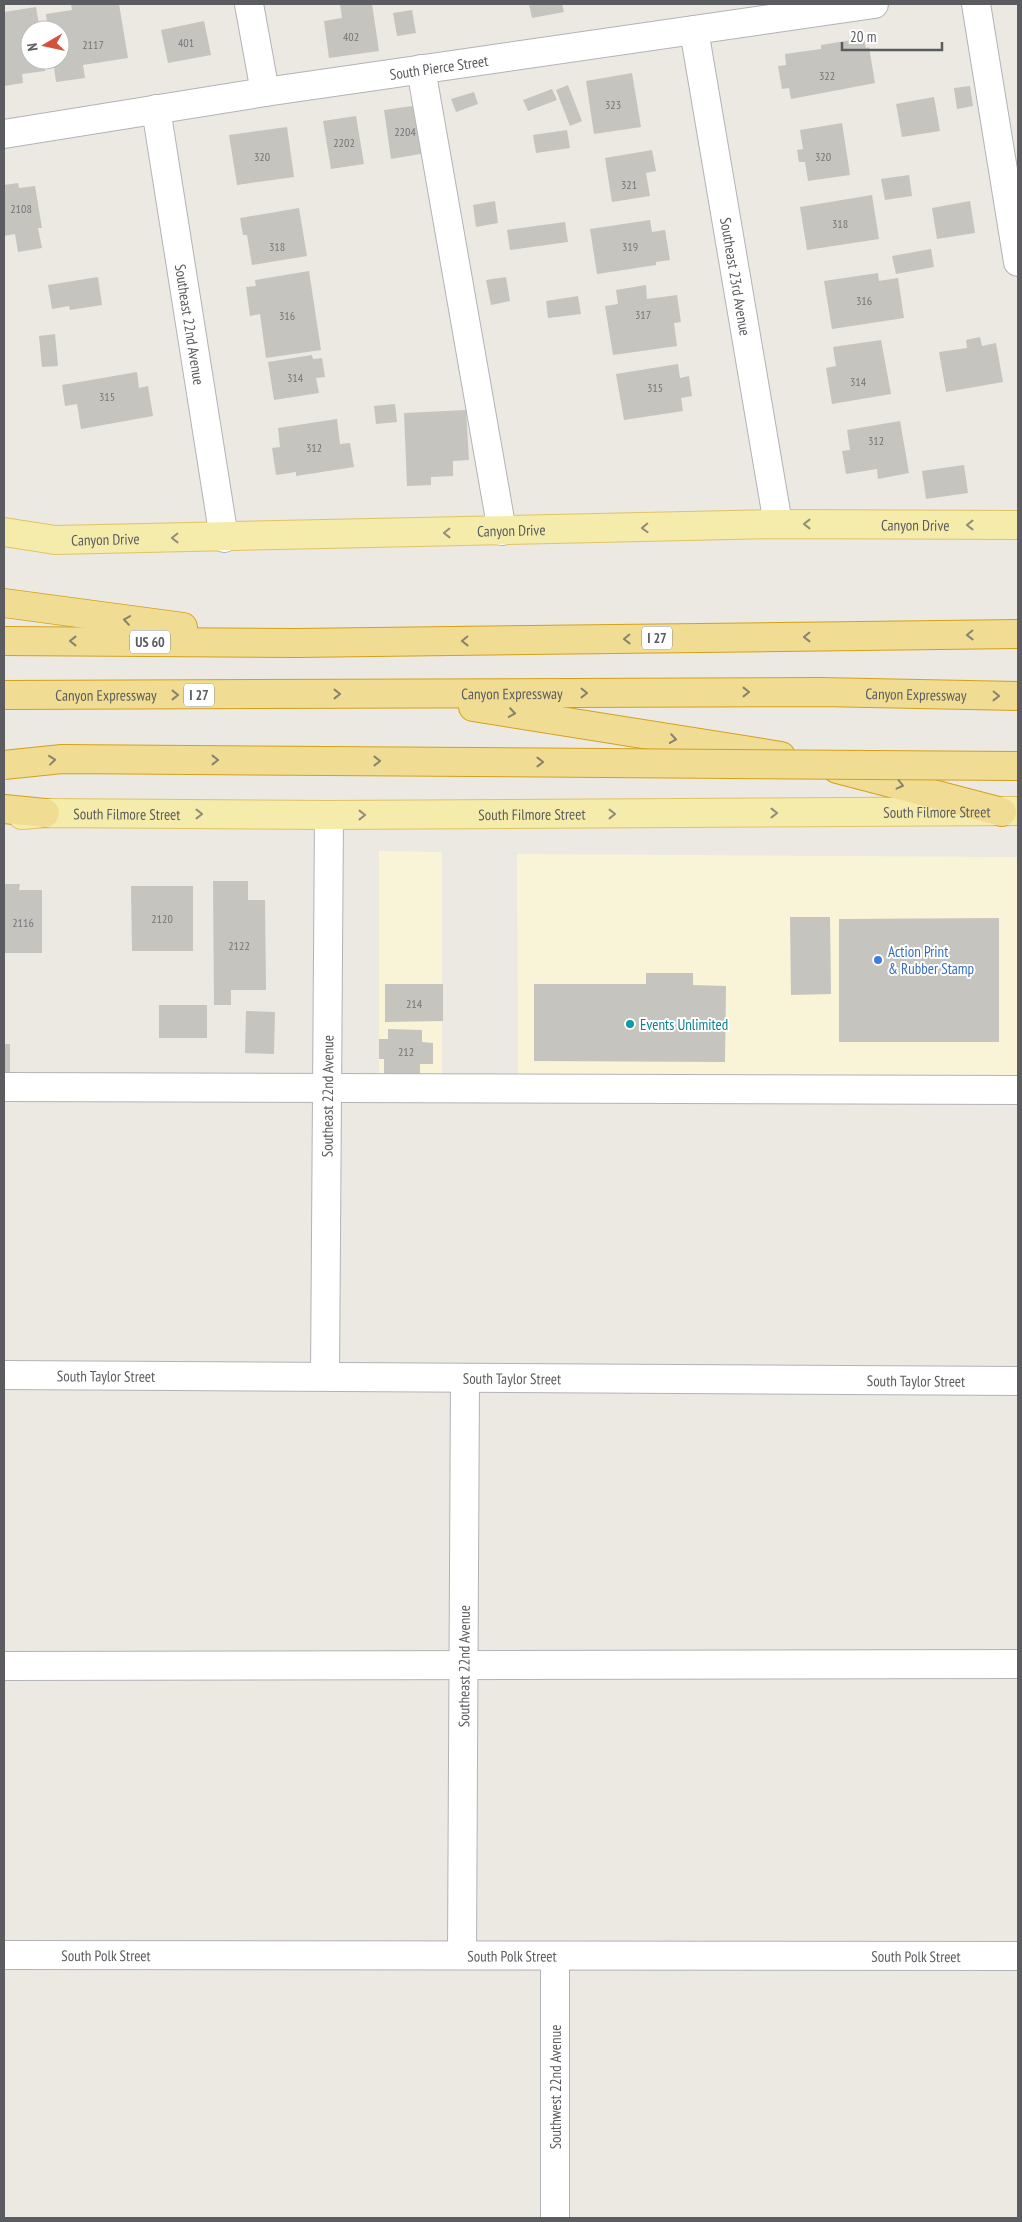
<svg xmlns="http://www.w3.org/2000/svg" width="1022" height="2222" font-family="'PT Sans Narrow',sans-serif">
<rect width="100%" height="100%" fill="#ebe9e1"/>
<g fill="#f9f3d8">
<polygon points="379,851 442,852 442,1076 379,1074"/>
<polygon points="517,854 1018,857 1018,1077 518,1077"/>
</g>
<g fill="#c6c4be">
<polygon points="71,4 119,4 128,58 83,65 85,78 56,82 53,60 60,60 60,30 48,30 46,14 72,10"/>
<polygon points="340,4 372,4 379,51 329,58 324,21 342,18"/>
<polygon points="529,4 562,4 564,12 532,18"/>
<polygon points="36,7 40,30 30,30 30,60 44,60 45,71 22,74 23,83 4,86 4,12"/>
<polygon points="412,10 416,33 397,36 393,13"/>
<polygon points="204,21 211,55 168,63 161,30"/>
<polygon points="864,38 866,48 869,47 875,83 791,99 789,88 782,89 778,66 786,65 785,54 821,49 821,45"/>
<polygon points="632,73 641,127 594,134 586,81"/>
<polygon points="568,85 582,121 570,126 556,90"/>
<polygon points="970,86 973,106 957,109 954,88"/>
<polygon points="552,89 557,100 528,111 523,100"/>
<polygon points="474,92 478,104 456,112 451,99"/>
<polygon points="934,97 940,131 902,137 896,104"/>
<polygon points="419,105 426,153 391,159 384,110"/>
<polygon points="356,116 364,164 331,169 323,121"/>
<polygon points="842,123 850,175 808,181 805,162 799,162 797,150 803,149 800,130"/>
<polygon points="287,127 294,177 237,185 229,135"/>
<polygon points="567,130 570,148 536,153 533,135"/>
<polygon points="652,150 656,171 646,173 650,196 612,202 605,158"/>
<polygon points="909,175 912,196 885,200 881,179"/>
<polygon points="18,183 19,188 35,186 42,228 38,228 42,248 18,252 15,234 4,236 4,185"/>
<polygon points="872,195 879,239 807,250 800,207"/>
<polygon points="495,201 498,223 476,227 473,205"/>
<polygon points="970,201 975,233 937,239 932,208"/>
<polygon points="299,208 307,256 252,265 247,235 243,235 240,218"/>
<polygon points="650,220 652,232 665,230 670,260 656,262 656,265 597,274 590,229"/>
<polygon points="565,222 568,242 510,250 507,230"/>
<polygon points="931,249 934,267 896,274 892,256"/>
<polygon points="309,271 321,350 266,358 260,314 250,316 246,287 256,286 255,280"/>
<polygon points="878,273 879,281 898,278 904,318 832,329 824,281"/>
<polygon points="98,277 102,305 70,310 69,306 52,309 48,285"/>
<polygon points="506,277 510,301 491,305 486,280"/>
<polygon points="646,285 647,299 677,295 681,322 674,323 677,346 613,355 605,306 618,304 616,290"/>
<polygon points="578,296 581,314 548,318 546,301"/>
<polygon points="55,334 58,366 42,367 39,336"/>
<polygon points="980,337 982,346 996,343 1003,382 946,392 939,352 967,348 966,340"/>
<polygon points="881,340 891,394 832,404 826,368 836,366 833,347"/>
<polygon points="312,355 313,359 322,358 325,377 316,378 319,393 274,400 268,362"/>
<polygon points="678,364 680,378 689,376 692,396 681,398 683,411 624,420 616,374"/>
<polygon points="137,372 139,388 148,386 153,416 81,429 77,404 65,406 62,385"/>
<polygon points="395,404 397,422 376,424 374,406"/>
<polygon points="466,410 469,460 453,461 453,476 431,477 431,485 407,486 404,413"/>
<polygon points="337,419 340,444 350,443 354,467 296,476 296,472 276,475 272,448 280,447 278,428"/>
<polygon points="900,421 909,473 878,479 877,469 846,474 842,451 850,450 847,430"/>
<polygon points="964,465 968,493 926,499 922,471"/>
<polygon points="213,881 248,881 248,900 265,900 266,990 231,990 231,1005 214,1005"/>
<polygon points="4,884 20,884 19,890 42,890 42,953 4,953"/>
<polygon points="131,886 193,886 193,951 132,951"/>
<polygon points="790,917 830,917 831,994 791,995"/>
<polygon points="999,918 999,1042 839,1042 839,919"/>
<polygon points="646,973 693,973 693,985 726,986 725,1062 534,1061 534,984 646,984"/>
<polygon points="385,984 443,984 443,1021 385,1022"/>
<rect x="159" y="1005" width="48" height="33"/>
<polygon points="246,1011 275,1012 274,1054 245,1053"/>
<polygon points="388,1029 422,1030 422,1042 433,1043 433,1064 420,1064 420,1074 384,1074 384,1059 379,1059 379,1039 388,1039"/>
<rect x="4" y="1044" width="6" height="30"/>
</g>
<g fill="none" stroke-linecap="round" stroke-linejoin="round">
<g stroke="#b2b3b7" stroke-width="30">
<g id="minor">
<polyline points="249,4 265,92"/>
<polyline points="976,4 1018,262"/>
<path id="s1" d="M694,30L778,524"/>
<polyline points="421,69 502,531"/>
<path id="s2" d="M156,109L224,538"/>
<path id="s3" d="M4,134L265,92L874,4"/>
<polyline points="4,1087 1018,1090"/>
<path id="s4" d="M4,1375L1018,1381"/>
<path id="s5" d="M325,1376L329,815"/>
<polyline points="4,1666 1018,1664"/>
<path id="s6" d="M4,1955L1018,1956"/>
<path id="s7" d="M462,1955L465,1378"/>
<polyline points="555,2218 555,1956"/>
</g>
</g>
<g stroke="#e0c365" stroke-width="30">
<g id="major">
<path id="s8" d="M4,532L55,540L778,524L1018,525"/>
<path id="s9" d="M22,815L45,813L329,815L1018,811"/>
</g>
</g>
<g stroke="#d3a119" stroke-width="30">
<g id="highway">
<polyline points="4,603 183,627"/>
<polyline points="4,641 296,643 1018,634"/>
<path id="s10" d="M4,695L820,692L1018,696"/>
<polyline points="473,707 781,756"/>
<polyline points="837,769 1002,812"/>
<polyline points="4,809 45,813"/>
</g>
</g>
<use href="#minor" stroke="#fff" stroke-width="28"/>
<use href="#major" stroke="#f5ecac" stroke-width="28"/>
<use href="#highway" stroke="#f0dd93" stroke-width="28"/>
<g stroke="#d3a119" stroke-width="30" stroke-linecap="butt">
<polyline id="highway-bridge" points="4,765 62,759 1018,766"/>
</g>
<use href="#highway-bridge" stroke="#f0dd93" stroke-width="28"/>
</g>
<defs><path id="oneway-chevron" d="M-2-3.5L2.5 0L-2 3.5" fill="none" stroke-width="1.6" stroke-linecap="round" stroke-linejoin="round" transform="scale(1.25)"/></defs>
<g stroke="#908e7b">
<use href="#oneway-chevron" transform="translate(807 524) rotate(-180)"/>
<use href="#oneway-chevron" transform="translate(970 525) rotate(-180)"/>
<use href="#oneway-chevron" transform="translate(645 528) rotate(178)"/>
<use href="#oneway-chevron" transform="translate(447 533) rotate(179)"/>
<use href="#oneway-chevron" transform="translate(175 538) rotate(179)"/>
<use href="#oneway-chevron" transform="translate(774 813)"/>
<use href="#oneway-chevron" transform="translate(199 814)"/>
<use href="#oneway-chevron" transform="translate(612 814)"/>
<use href="#oneway-chevron" transform="translate(362 815)"/>
</g>
<g stroke="#87836f">
<use href="#oneway-chevron" transform="translate(127 620) rotate(-172)"/>
<use href="#oneway-chevron" transform="translate(970 635) rotate(179)"/>
<use href="#oneway-chevron" transform="translate(807 637) rotate(179)"/>
<use href="#oneway-chevron" transform="translate(627 639) rotate(179)"/>
<use href="#oneway-chevron" transform="translate(73 641) rotate(-180)"/>
<use href="#oneway-chevron" transform="translate(465 641) rotate(179)"/>
<use href="#oneway-chevron" transform="translate(746 692)"/>
<use href="#oneway-chevron" transform="translate(584 693)"/>
<use href="#oneway-chevron" transform="translate(337 694)"/>
<use href="#oneway-chevron" transform="translate(175 695)"/>
<use href="#oneway-chevron" transform="translate(996 696) rotate(1)"/>
<use href="#oneway-chevron" transform="translate(512 713) rotate(9)"/>
<use href="#oneway-chevron" transform="translate(673 739) rotate(9)"/>
<use href="#oneway-chevron" transform="translate(52 760) rotate(-6)"/>
<use href="#oneway-chevron" transform="translate(215 760)"/>
<use href="#oneway-chevron" transform="translate(377 761)"/>
<use href="#oneway-chevron" transform="translate(540 762)"/>
<use href="#oneway-chevron" transform="translate(900 785) rotate(14)"/>
</g>
<circle fill="#3f7fe0" stroke="#fff" stroke-width="2" cx="878" cy="960" r="5"/>
<circle fill="#0f9aa8" stroke="#fff" stroke-width="2" cx="630" cy="1024" r="5"/>
<g text-anchor="middle" dominant-baseline="central" stroke-width="4" stroke-linejoin="round" paint-order="stroke">
<g font-size="12" fill="#757678">
<text x="351" y="36">402</text>
<text x="186" y="42">401</text>
<text x="93" y="44">2117</text>
<text x="827" y="75">322</text>
<text x="613" y="104">323</text>
<text x="405" y="131">2204</text>
<text x="344" y="142">2202</text>
<text x="262" y="156">320</text>
<text x="823" y="156">320</text>
<text x="629" y="184">321</text>
<text x="21" y="208">2108</text>
<text x="840" y="223">318</text>
<text x="277" y="246">318</text>
<text x="630" y="246">319</text>
<text x="864" y="300">316</text>
<text x="643" y="314">317</text>
<text x="287" y="315">316</text>
<text x="295" y="377">314</text>
<text x="858" y="381">314</text>
<text x="655" y="387">315</text>
<text x="107" y="396">315</text>
<text x="876" y="440">312</text>
<text x="314" y="447">312</text>
<text x="162" y="918">2120</text>
<text x="23" y="922">2116</text>
<text x="239" y="945">2122</text>
<text x="414" y="1003">214</text>
<text x="406" y="1051">212</text>
</g>
<g fill="#fff" stroke="#8c8d90" stroke-width="1">
<rect x="642" y="626.5" width="30" height="23" rx="4"/>
<rect x="130" y="630.5" width="40" height="23" rx="4"/>
<rect x="184" y="683.5" width="30" height="23" rx="4"/>
</g>
<g font-size="14" font-weight="bold" fill="#5a5c60">
<text x="657" y="638">I 27</text>
<text x="150" y="642">US 60</text>
<text x="199" y="695">I 27</text>
</g>
<g font-size="15" fill="#5a5c60" stroke="#fff">
<text stroke="none"><textPath href="#s3" startOffset="440">South Pierce Street</textPath></text>
<text stroke="none"><textPath href="#s1" startOffset="250">Southeast 23rd Avenue</textPath></text>
<text stroke="none"><textPath href="#s2" startOffset="218">Southeast 22nd Avenue</textPath></text>
<text stroke="none"><textPath href="#s8" startOffset="912">Canyon Drive</textPath></text>
<text stroke="none"><textPath href="#s8" startOffset="508">Canyon Drive</textPath></text>
<text stroke="none"><textPath href="#s8" startOffset="102">Canyon Drive</textPath></text>
<text stroke="none"><textPath href="#s10" startOffset="508">Canyon Expressway</textPath></text>
<text stroke="none"><textPath href="#s10" startOffset="912">Canyon Expressway</textPath></text>
<text stroke="none"><textPath href="#s10" startOffset="102">Canyon Expressway</textPath></text>
<text stroke="none"><textPath href="#s9" startOffset="915">South Filmore Street</textPath></text>
<text stroke="none"><textPath href="#s9" startOffset="105">South Filmore Street</textPath></text>
<text stroke="none"><textPath href="#s9" startOffset="510">South Filmore Street</textPath></text>
<text stroke="none"><textPath href="#s5" startOffset="280">Southeast 22nd Avenue</textPath></text>
<text stroke="none"><textPath href="#s4" startOffset="102">South Taylor Street</textPath></text>
<text stroke="none"><textPath href="#s4" startOffset="508">South Taylor Street</textPath></text>
<text stroke="none"><textPath href="#s4" startOffset="912">South Taylor Street</textPath></text>
<text stroke="none"><textPath href="#s7" startOffset="289">Southeast 22nd Avenue</textPath></text>
<text stroke="none"><textPath href="#s6" startOffset="102">South Polk Street</textPath></text>
<text stroke="none"><textPath href="#s6" startOffset="508">South Polk Street</textPath></text>
<text stroke="none"><textPath href="#s6" startOffset="912">South Polk Street</textPath></text>
<text transform="translate(555 2087) rotate(-90)">Southwest 22nd Avenue</text>
</g>
<g font-size="15" fill="#366cbe" stroke="#fff" text-anchor="start">
<text x="888" y="951">Action Print<tspan x="888" dy="17">&amp; Rubber Stamp</tspan></text>
</g>
<g font-size="15" fill="#0d838f" stroke="#fff" text-anchor="start">
<text x="640" y="1024">Events Unlimited</text>
</g>
</g>
<rect width="1022" height="2222" fill="none" stroke="#5a5c60" stroke-width="10"/>
<g transform="translate(45 45) rotate(261)"><circle r="24" fill="#ffffff" stroke="#bdbebf"/>
<path d="M0-4L9 19L0 12L-9 19Z" fill="#d5503d"/>
<text y="-8" font-size="14" font-weight="bold" text-anchor="middle" fill="#5a5c60">N</text>
</g>
<path d="M842 42v8h100v-8" fill="none" stroke="#5a5c60" stroke-width="2.5"/>
<text x="850" y="42" font-size="15" fill="#5a5c60" stroke="#ffffff" stroke-width="4" paint-order="stroke">20 m</text>
</svg>
